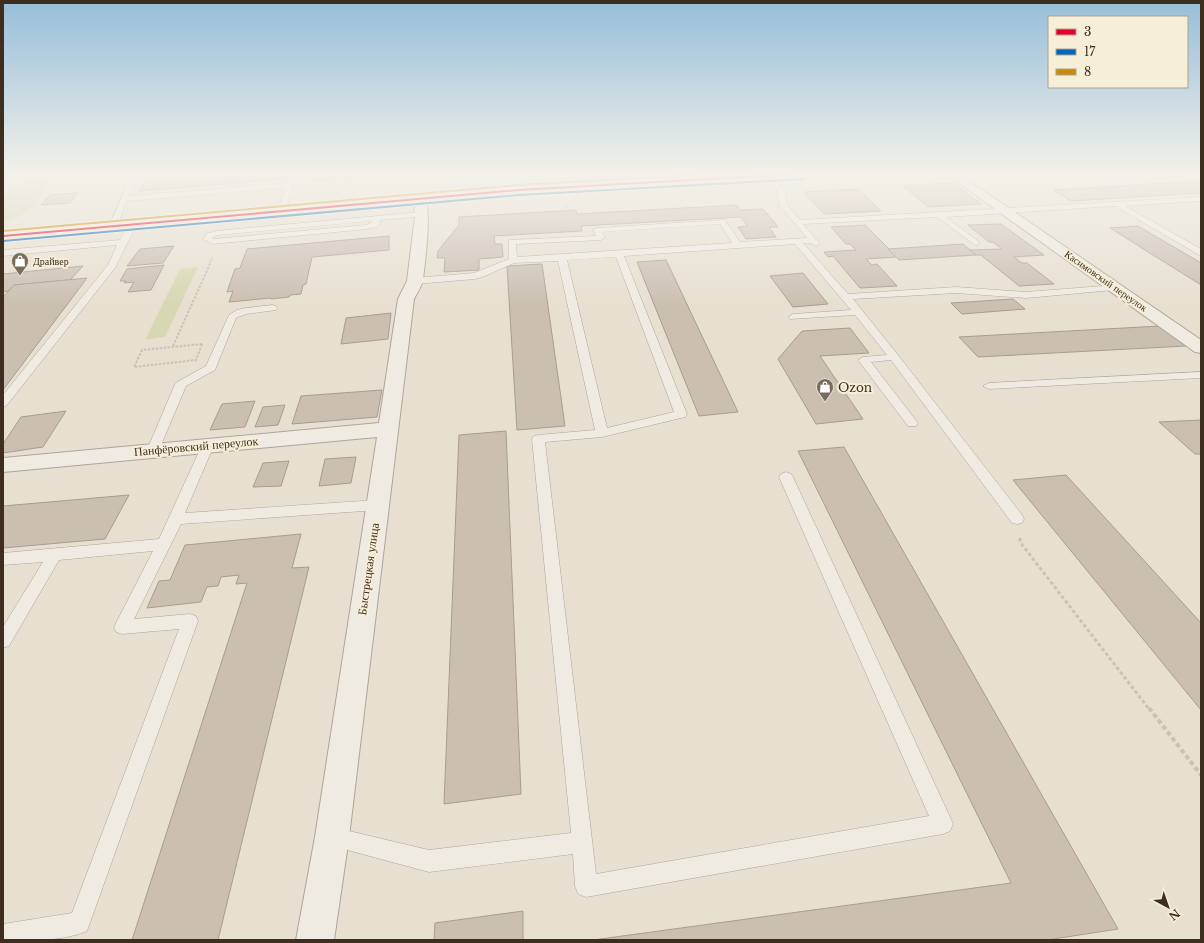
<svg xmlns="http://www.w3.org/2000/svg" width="1204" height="943" font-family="'Libre Baskerville',serif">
<rect width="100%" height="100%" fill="#e7e0d1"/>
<g fill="#d6d7b3">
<path d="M30,174L57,175C43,192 28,221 3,221V196Z"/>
<polygon points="198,267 165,337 145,340 180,269"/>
</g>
<g fill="#cbbfb2" stroke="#a89c90">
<polygon points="150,174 180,175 285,174 284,179 139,191"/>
<polygon points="313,174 335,174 334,179 311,181"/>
<polygon points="344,174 369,174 368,177 343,179"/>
<polygon points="375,174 399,174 399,176 374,177"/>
<polygon points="1201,181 1201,193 1071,201 1053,190"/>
<polygon points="953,183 981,204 928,207 903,186"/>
<polygon points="858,189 881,211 824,214 804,192"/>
<polygon points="78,193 70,203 41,205 50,195"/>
<polygon points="736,205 740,210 763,209 778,227 769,227 776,237 746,239 738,227 747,226 741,217 581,226 582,231 494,236 495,244 502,244 503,257 479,259 479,270 444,272 445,258 437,258 438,251 459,225 459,217 576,210 577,214"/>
<polygon points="1001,224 1044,255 1014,257 1022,263 1027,263 1054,284 1019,286 981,255 976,255 970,250 1002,249 993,242 989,242 968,225"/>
<polygon points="865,225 897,257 866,259 872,265 877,264 897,286 860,288 833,256 828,257 824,252 856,250 850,244 846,244 831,227"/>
<polygon points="1138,226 1201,263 1201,285 1110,228"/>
<polygon points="389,236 389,250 312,257 306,284 303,285 301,294 290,295 289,297 271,299 271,298 229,302 233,291 227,292 235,269 240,268 247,249"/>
<polygon points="963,244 976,255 899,260 888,249"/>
<polygon points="174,246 163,263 127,266 140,249"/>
<polygon points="666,260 738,412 699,416 637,262"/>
<polygon points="542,264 565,426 517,430 507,266"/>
<polygon points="164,265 151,290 128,292 134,282 124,283 126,281 120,281 127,269"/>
<polygon points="83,266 70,280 14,285 8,291 3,292 3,274"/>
<polygon points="803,273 828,304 793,307 770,276"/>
<polygon points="87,278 3,390 3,297 14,285"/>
<polygon points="1013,299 1025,309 962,314 951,303"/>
<polygon points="391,313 388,339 341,344 346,318"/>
<polygon points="1160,326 1186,346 978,357 959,337"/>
<polygon points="850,328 869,353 820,356 863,419 816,424 778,359 802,331"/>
<polygon points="382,390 377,417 292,424 301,396"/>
<polygon points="255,401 245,427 210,430 222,404"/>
<polygon points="285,405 278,425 255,427 263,407"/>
<polygon points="66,411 43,447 3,453 3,444 21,417"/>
<polygon points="1201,420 1201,454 1195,454 1159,422"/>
<polygon points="506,431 521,794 444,804 459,435"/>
<polygon points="844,447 1118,929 1047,940 593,940 1011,883 798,451"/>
<polygon points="356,457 351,483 319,486 325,459"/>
<polygon points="289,461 281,486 253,487 263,463"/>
<polygon points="1066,475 1201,623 1201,710 1013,480"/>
<polygon points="129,495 105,539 3,548 3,506"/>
<polygon points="301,534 292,568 309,567 218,940 132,940 247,583 236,584 239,575 221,577 218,586 207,587 201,602 147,608 159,581 170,580 185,545"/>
<polygon points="523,911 523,940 434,940 435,923"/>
</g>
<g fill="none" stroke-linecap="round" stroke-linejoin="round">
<g stroke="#ada599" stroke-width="1">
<g id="service">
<polygon points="3,174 8,174 3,178"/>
<polygon points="132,174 139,174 129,196 287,183 289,174 296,174 285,212 279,212 278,210 285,188 127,201 117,226 113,228 110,228 109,226"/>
<polygon points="465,174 478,174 468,177"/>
<path d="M766,174L770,175L784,190L788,206L800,220L1201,197V201L1125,206L1201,249V256L1115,206L946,217L978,241L979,243L978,245H975L937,217L803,224L820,244L816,246L810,243H803L848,294L956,287L1026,292L1116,285L1118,287L1113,290L1026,298L956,293L853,299L898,355L1022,515L1024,519L1022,523L1017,524L1012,523L891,360L871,362L918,423L916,426H908L858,360L863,357L887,355L855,315L790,319L788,317L793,314L851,310L795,244L624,256L687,414L685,417L602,437L545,442L596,874L929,816L779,477L781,474L786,472L791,474L793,477L950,817L953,824L950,831L943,834L586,897L578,894L575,886L573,854L429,872L325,844L322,837L325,830L332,827L429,850L571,833L532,439L534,436L538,435L595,430L558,261L514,263L485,276L475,279L415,284L410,281L415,278L474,273L509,259V240L596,236L593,230L597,228L722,220H725L740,242L807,238L780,206L777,190L765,176ZM720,224L732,243L517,257L516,244L601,240L605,238L602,232ZM616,257L674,412L607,428L567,260Z"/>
<path d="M421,212H424V216L380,220V223L377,227L367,229L213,244L203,239L206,234L216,231ZM372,221L371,223L366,225L214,239L212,238L218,235Z"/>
<polygon points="130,222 136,222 137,224 115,268 7,405 3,407 3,395 108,265 117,245 3,256 3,250 120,240"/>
<polygon points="273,305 276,306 278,308 276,310 246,314 236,318 215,370 186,386 159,450 157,453 153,454 149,453 147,450 175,384 177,382 206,366 229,315 237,310 246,308"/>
<polygon points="1201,372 1201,378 989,389 983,386 989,383"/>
<path d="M208,441L212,442L214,445L185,513L377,500L382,502L384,505L382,508L377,510L181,524L134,619L190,614L196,616L198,621L87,931C61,942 31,940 3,940V924L72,913L179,629L122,634L116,632L114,627L153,551L59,560L9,646L3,648V627L43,562L3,565V553L159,539L202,445L204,442Z"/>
</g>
</g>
<g stroke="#ada599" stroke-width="2">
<g id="minor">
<polygon points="946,174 959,174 1201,340 1201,353 1195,352"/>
<path d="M420,195L424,196C432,208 425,264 423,279C422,286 417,293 414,299L349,837L334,940H296L315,837L377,437L3,472V458L379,423L398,299L407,281L415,217L414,199L416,196Z"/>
</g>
</g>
<g stroke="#ada599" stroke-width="2">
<path id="tertiary" d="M515,174H527L524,181L525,190L523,193H515C511,187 512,180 515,174Z"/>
</g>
<g stroke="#9c958a" stroke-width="2">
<polygon id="secondary" points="733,174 809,174 804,177 519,194 3,240 3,232 519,186"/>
</g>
<g stroke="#c8c2b9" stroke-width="1.5" stroke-dasharray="2 1" stroke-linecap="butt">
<polyline points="566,204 568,211"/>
<polyline points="209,265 212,258"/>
</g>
<g stroke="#c8c2b9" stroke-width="2" stroke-dasharray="2.5 1.5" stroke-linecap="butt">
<polygon points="202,344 196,360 134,367 142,350"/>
<polyline points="173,346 210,264"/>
</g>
<polyline stroke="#c8c2b9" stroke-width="3" stroke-dasharray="3.5 2.5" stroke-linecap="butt" points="1020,538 1020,542 1149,709"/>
<polyline stroke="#c8c2b9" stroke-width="4" stroke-dasharray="4.5 3" stroke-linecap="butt" points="1149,708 1201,775"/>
<use href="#service" fill="#efebe3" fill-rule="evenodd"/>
<use href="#minor" fill="#efebe3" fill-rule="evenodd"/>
<use href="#tertiary" fill="#efebe3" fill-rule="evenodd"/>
<use href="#secondary" fill="#efebe3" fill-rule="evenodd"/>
<g stroke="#f7eed8" stroke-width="4">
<polyline id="bus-1" points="3,236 519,190 796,174"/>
</g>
<g stroke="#f7eed8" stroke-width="4">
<polyline id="bus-2" points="3,241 519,195 804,179"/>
</g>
<g stroke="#f7eed8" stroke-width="4">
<polyline id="bus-3" points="3,231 519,185 707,174"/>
</g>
<use href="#bus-1" stroke="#e4002b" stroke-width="2"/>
<use href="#bus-2" stroke="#0065bd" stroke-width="2"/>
<use href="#bus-3" stroke="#c88808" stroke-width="2"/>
</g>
<linearGradient id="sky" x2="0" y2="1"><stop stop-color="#96bed9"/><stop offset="0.57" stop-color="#f4f1ea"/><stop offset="1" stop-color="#f4f1ea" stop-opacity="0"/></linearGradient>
<rect width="1204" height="306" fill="url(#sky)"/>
<defs>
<g id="shop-pin" transform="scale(0.9)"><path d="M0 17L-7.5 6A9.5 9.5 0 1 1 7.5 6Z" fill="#786c5e" stroke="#f7eed8"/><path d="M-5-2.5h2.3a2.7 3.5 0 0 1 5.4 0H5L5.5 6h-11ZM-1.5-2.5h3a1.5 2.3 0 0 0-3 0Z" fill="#fff"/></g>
</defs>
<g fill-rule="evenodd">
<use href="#shop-pin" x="20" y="261"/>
<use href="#shop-pin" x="825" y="387"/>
</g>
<g text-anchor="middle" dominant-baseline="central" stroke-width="4" stroke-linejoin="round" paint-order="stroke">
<g font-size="10" fill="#3d2e20" stroke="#f7eed8" text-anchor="start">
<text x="33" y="261">Драйвер</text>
</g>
<g font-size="10" fill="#3d2e20" stroke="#f7eed8">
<text transform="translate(1106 281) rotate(35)">Касимовский переулок</text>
</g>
<g font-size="12" fill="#3d2e20" stroke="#f7eed8" text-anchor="start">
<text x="838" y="387">Ozon</text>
</g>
<g font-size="12" fill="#3d2e20" stroke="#f7eed8">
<text transform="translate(196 446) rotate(-5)">Панфёровский переулок</text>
<text transform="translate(368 569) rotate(-82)">Быстрецкая улица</text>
</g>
</g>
<rect width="1204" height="943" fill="none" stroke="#3d2e20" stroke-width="8"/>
<rect x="1048" y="16" width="140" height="72" fill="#f7eed8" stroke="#ada18e"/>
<rect x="1056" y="29" width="20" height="6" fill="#e4002b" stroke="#ada18e"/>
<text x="1084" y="36" font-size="12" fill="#3d2e20">3</text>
<rect x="1056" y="49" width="20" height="6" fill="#0065bd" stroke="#ada18e"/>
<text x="1084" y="56" font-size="12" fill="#3d2e20">17</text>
<rect x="1056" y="69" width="20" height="6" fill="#c88808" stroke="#ada18e"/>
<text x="1084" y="76" font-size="12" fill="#3d2e20">8</text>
<g transform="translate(1168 907) rotate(140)" stroke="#f7eed8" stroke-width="3" paint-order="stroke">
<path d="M0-3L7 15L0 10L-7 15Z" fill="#3d2e20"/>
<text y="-6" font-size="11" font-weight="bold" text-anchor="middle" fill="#3d2e20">N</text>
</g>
</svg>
